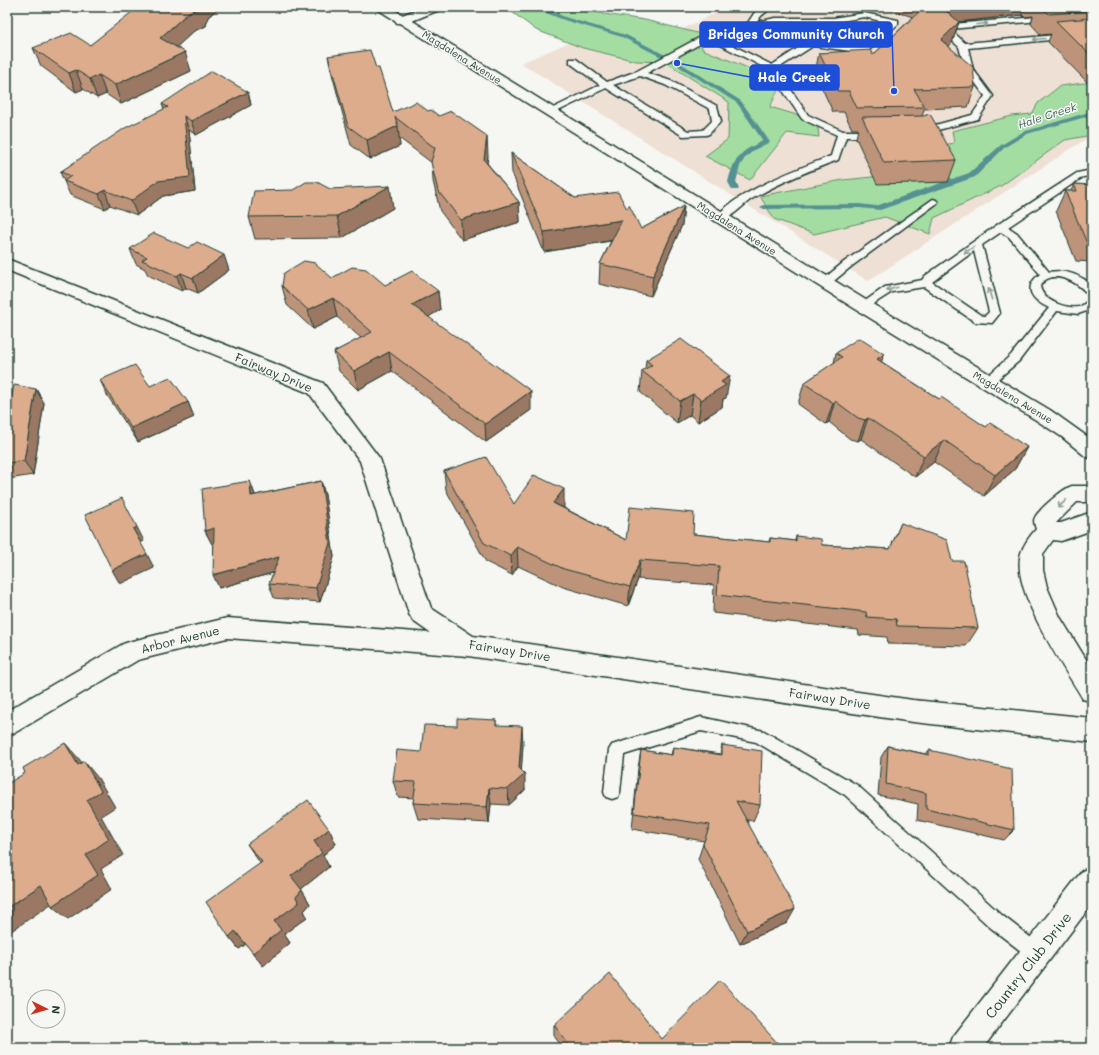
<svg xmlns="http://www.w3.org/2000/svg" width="1099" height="1055" font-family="Mali,sans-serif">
<rect width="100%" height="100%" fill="#f6f6f2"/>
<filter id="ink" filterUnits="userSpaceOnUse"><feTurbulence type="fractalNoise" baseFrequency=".025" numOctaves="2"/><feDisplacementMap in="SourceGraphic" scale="8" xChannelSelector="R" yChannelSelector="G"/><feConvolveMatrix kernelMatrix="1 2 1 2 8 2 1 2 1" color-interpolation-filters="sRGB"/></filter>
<g filter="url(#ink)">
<polygon fill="#eee0d4" points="728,7 1092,7 1092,135 868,281 521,63 577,39 637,51"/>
<g fill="#a4dda2" stroke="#628d6b">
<polygon points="486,7 577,7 604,14 645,20 701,34 702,49 782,82 770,107 817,121 819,137 787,133 750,180 705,156 728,139 729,102 665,62 636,61 583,48 536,30 512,12"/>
<polygon points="1092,82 1092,135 1065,140 1001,186 934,218 930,234 885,217 814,234 774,219 760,196 843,180 882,176 951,180 934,147 954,143 952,131 1012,116 1032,114 1038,103 1060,86"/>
</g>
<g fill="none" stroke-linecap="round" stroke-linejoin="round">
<g fill="#549192" fill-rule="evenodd">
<path d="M531,7H539L568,18L626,35L679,62L741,101L770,142L754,150L745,158L740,166L736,182L739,188L738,190H732L728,182C734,158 740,151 763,141L737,103L675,64L622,37L564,20Z"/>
<polygon points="1092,111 1092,115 1027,134 1005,147 975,177 880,210 859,208 764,209 760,207 764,205 859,204 876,206 969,173 1001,145 1023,132"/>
</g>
<g stroke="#1f3d34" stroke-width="3">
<g id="lane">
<path d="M763,7H772L761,16L757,22L775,18H833L864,13L898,20V24L866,53L813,46L777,69L808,115L843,131H875L880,134L875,137H846L838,160C808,171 778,183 750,200C742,206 727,223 717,220L715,218C735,192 800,168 831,156L837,135L802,119L769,70L709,39L647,73L671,81L717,106L721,121L709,134L706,135L683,136L606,88L552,114L549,115L545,112L600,85L570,63V59H576L607,82L637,71L706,34L747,24L755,12ZM864,17L889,23L861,48L818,41L836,22ZM775,22H827L809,41L772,65L716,37ZM640,76L665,85L710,109L712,121L703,130L688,131L613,85Z"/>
<polygon points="1049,16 1053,18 1052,20 950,29 965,43 1092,32 1092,36 968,48 973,69 993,96 978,119 920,135 917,134 917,130 972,115 985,96 965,69 959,47 940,29 940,25"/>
<path d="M1092,170V176L1083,177L1008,227L1017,233L1049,272C1065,269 1080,275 1092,285V296L1088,295C1079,282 1051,267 1040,286C1042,301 1066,309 1079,307C1085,305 1087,300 1092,299V309L1078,314L1057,311L1019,361L992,384H984L982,381L1011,355L1049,308C1032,300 1022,288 1040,274L1009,237L1001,232L982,245L1000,313L992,323L975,322L924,287L892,292L867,308H859L858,306L885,287L922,280L925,276L997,225L1077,173ZM974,251L989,312L985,316H982L932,282Z"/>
<polygon points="933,199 936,200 938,202 936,204 852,266 829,285 821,285 820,283 821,281 844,262"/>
<polygon points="701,717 764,731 857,785 1003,916 1043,947 1046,953 1043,959 1037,962 1031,959 991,928 845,795 756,742 701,731 624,755 620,792 618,797 612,799 606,797 604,792 609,750 612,745"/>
</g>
</g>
<g stroke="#1f3d34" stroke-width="3">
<g id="street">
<polygon points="423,7 441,7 439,10 407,23 397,23 395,20 397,17"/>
<polygon points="7,259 323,383 380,459 431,608 473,636 913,700 1092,718 1092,742 913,722 468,656 227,638 138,660 16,732 7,736 7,711 123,644 132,641 227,618 430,633 413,621 409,614 360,461 309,393 7,270"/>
<path d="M1072,486H1092V502H1077L1056,523H1061L1092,512V530L1061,541L1053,540L1043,554V570L1047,587L1060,617L1092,669V702L1083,699C1064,667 1010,590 1021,553C1024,544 1030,536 1036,529C1035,527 1034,522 1034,520C1036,511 1064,488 1072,486Z"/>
<polygon points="1092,867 1092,904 983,1048 949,1048 953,1037 1082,871"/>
</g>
</g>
<g stroke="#1f3d34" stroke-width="3">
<polygon id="secondary" points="374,7 390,7 869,302 1050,410 1092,440 1092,459 1085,456 1062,437 1036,420 857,310"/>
</g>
<use href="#lane" fill="#f6f6f2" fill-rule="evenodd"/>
<use href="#street" fill="#f6f6f2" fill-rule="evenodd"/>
<use href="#secondary" fill="#f6f6f2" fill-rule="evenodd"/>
</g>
<g fill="#bd9479" stroke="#1f3d34">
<polygon points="141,7 220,7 208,17 206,26 194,31 176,47 191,71 121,104 106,94 97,98 83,89 76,92 41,66 33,48 90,45 137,11"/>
<polygon points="882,7 1092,7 1092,85 1090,85 1048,42 1051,34 1041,35 1031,24 1033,16 1024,17 1022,15 958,22 959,22 952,43 948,46 975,87 968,107 924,109 922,116 956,160 948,182 877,184 856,138 858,129 852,129 844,112 833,112 815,73 819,53 873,55 913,17"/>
<polygon points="328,56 376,68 393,112 488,156 487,163 519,202 520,222 462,240 440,211 433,181 432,163 399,138 400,146 370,159 351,145 332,74"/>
<polygon points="248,92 251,105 196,135 189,130 195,191 163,196 137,215 110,205 105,209 70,195 60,172 164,109 162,104"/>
<polygon points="511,153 575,198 641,229 684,206 682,225 651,296 599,284 600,264 611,241 544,252 512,173"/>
<polygon points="1074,184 1092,185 1092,262 1076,261 1056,211 1065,191 1071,191"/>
<polygon points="330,189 393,208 342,238 255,239 249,217"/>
<polygon points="130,249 229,270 198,293 186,288 182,291 148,275 145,269 136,264"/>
<polygon points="332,278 385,285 438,291 440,310 428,317 531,410 486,442 392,371 358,390 339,371 334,352 361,338 337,317 313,329 287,305 282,286"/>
<polygon points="836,353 882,362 939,399 986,427 1027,447 1015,469 984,496 934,462 915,477 861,439 858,441 850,439 829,422 826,424 798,404 804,383 834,363"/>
<polygon points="646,360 726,398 723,399 722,407 698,422 690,415 677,423 640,392 642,371 645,369"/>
<polygon points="100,380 150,386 188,402 194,417 138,442 107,395"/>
<polygon points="36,389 44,403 33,475 8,479 7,478 7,421"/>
<polygon points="444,471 514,504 564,508 626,540 693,534 769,542 770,538 795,541 796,536 822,545 890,549 901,523 952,561 978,628 966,646 888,644 887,637 859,635 858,630 713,613 714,585 638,579 628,606 563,587 518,566 512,575 486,562 446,490"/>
<polygon points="250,481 255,495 321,481 325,495 334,557 320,602 274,598 269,584 273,573 219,588 213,544 212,544 205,531"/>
<polygon points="496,720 496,725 523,744 521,770 525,790 509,805 491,804 489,823 418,819 413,803 414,798 398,797 393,781 421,752 457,726"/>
<polygon points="722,745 760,805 753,821 747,820 787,923 740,944 698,859 704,841 632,829 638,768 641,750 671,755 673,747 720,754"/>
<polygon points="888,746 926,754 929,750 1014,830 1004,840 917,820 918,804 878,795 881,757"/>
<polygon points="329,829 336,844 323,855 329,867 301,889 310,904 304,911 307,917 284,934 290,943 263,966 246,944 239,949 229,937 260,863 247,844"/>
<polygon points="554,1025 662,1039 782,1048 563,1048 554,1036"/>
</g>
<g fill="#9a7863" stroke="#1f3d34">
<polygon points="201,7 220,7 208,17 206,26 194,31 166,57 160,38 189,12"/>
<polygon points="945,7 1025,7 1022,15 940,24"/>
<polygon points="959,22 952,43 935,61 941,40"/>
<polygon points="185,52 191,71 121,104 115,85"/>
<polygon points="76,70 83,89 76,92 69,73"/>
<polygon points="99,75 106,94 97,98 90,79"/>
<polygon points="248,92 251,105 196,135 191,121"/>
<polygon points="184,116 189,130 195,191 163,196 137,215 131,201"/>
<polygon points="398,126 400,146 370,159 367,140"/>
<polygon points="487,136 488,156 485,180 484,160"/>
<polygon points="390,186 393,208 342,238 337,216"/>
<polygon points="105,190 110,205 105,209 99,194"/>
<polygon points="519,202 520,222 462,240 461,220"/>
<polygon points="684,206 682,225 651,296 653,276"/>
<polygon points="622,220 620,239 544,252 544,232"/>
<polygon points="224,255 229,270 198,293 193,278"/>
<polygon points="181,273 186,288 182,291 177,276"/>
<polygon points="438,291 440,310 415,325 412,305"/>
<polygon points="333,298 337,317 313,329 308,310"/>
<polygon points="7,328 10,333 7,337"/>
<polygon points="389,352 392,371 358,390 354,371"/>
<polygon points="884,354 877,376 877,359"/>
<polygon points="730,376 726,398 723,399 722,407 698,422 701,400 721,382"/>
<polygon points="36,389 44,403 33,475 24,461"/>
<polygon points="531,391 531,410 486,442 485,424"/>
<polygon points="693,394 690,415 677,423 680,401"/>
<polygon points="835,401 829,422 826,424 833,403"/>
<polygon points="188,402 194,417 138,442 131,428"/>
<polygon points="868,418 861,439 858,441 865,420"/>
<polygon points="944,440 934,462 915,477 924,456"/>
<polygon points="1027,447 1015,469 984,496 995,475"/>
<polygon points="250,481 255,495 251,496"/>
<polygon points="321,481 325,495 334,557 320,602 316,588"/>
<polygon points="564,489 564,508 553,503"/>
<polygon points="137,527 144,541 141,543 133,529"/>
<polygon points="214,528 220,542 212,544 205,531"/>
<polygon points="517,547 518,566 512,575 511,556"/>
<polygon points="147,554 154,568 120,584 112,570"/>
<polygon points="279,557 283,570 219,588 213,575"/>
<polygon points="640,560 638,579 628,606 630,587"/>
<polygon points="522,726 523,744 521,777 525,774 525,790 509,805 508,789 519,768"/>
<polygon points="65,743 80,760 92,782 78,765"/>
<polygon points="84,761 98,778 115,807 101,816 123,855 101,869 112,889 68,919 52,906 86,855 87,800"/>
<polygon points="489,788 491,804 489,823 487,807"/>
<polygon points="329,829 336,844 323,855 329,867 300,890 291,876 314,841"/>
<polygon points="41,885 58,899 7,934 7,908"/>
<polygon points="302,890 310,904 304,911 307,917 284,934 290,943 263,966 253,953 274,921"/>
<polygon points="795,909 787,923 740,944 747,931"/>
<polygon points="235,931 246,944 239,949 229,937"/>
</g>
<g fill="#dcac8d" stroke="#1f3d34">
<polygon points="141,7 201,7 189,12 160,38 185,52 115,85 99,75 90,79 76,70 69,73 33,48 71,33 90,45 133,11 137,11"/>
<polygon points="924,7 946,7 945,10 959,22 941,40 973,67 975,87 914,89 925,107 857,108 849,91 838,91 819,53 870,50 873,55"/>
<polygon points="1042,7 1092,7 1092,11 1049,14"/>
<polygon points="1092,18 1092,57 1056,21"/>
<polygon points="370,50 376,68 379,68 393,112 416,102 428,111 431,110 439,116 451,111 487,136 484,160 519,202 461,220 438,191 431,162 435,148 395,117 398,126 367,140 348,126 328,56"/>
<polygon points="212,71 248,92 191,121 184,116 190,177 158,181 131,201 105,190 99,194 64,181 71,176 60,172 125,128 168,107 162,104"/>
<polygon points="930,114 956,160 884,163 862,117 923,116"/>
<polygon points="511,153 575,198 618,192 627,209 629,205 641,229 684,206 653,276 600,264 622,220 544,232"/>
<polygon points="306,182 317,182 330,189 390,186 337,216 249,217 254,191 293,190"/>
<polygon points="1074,184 1092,185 1092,241 1086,241 1065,191 1077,191"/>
<polygon points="154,233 188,248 197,242 224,255 193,278 181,273 177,276 142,260 147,257 130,249"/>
<polygon points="304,261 315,263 332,278 352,267 366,269 385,285 412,271 438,291 412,305 531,391 485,424 389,352 354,371 334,352 372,332 333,298 308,310 282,286 284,273"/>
<polygon points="859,338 884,354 877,359 939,399 941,397 986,427 990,423 1027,447 995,475 944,440 924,456 868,418 865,420 858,418 835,401 833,403 804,383 842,357 836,353"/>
<polygon points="681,339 730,376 721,382 726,385 701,400 693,394 680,401 642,371 652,365 646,360"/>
<polygon points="135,365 150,386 170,377 188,402 131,428 100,380"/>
<polygon points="14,385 36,389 24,461 7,463 7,421"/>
<polygon points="486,457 514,504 534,475 564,489 553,503 626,540 630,507 694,513 693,534 770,542 770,538 796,541 796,536 821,539 822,545 890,549 901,523 947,540 952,561 964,561 978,628 897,626 896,619 867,617 866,612 717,595 719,566 640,560 630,587 564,569 517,547 511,556 484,543 444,471"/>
<polygon points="250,481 251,496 321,481 330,543 316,588 269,584 279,557 213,575 214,528 205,531 202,489"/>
<polygon points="122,498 137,527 133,529 147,554 112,570 85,515"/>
<polygon points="457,718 496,720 496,725 522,726 519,768 525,774 508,789 489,788 487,807 413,803 416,782 393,781 397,750 421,752 424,725 457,726"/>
<polygon points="65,743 78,765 84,761 101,791 87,800 109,839 86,855 98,875 52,906 41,885 7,908 7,784 25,773 23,768"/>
<polygon points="722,745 762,751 760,805 736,801 795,909 747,931 703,844 710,825 634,813 641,750 672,755 673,747 722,755"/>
<polygon points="888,746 929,755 929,750 1012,769 1014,830 926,809 926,793 886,784"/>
<polygon points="308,800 329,829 314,841 322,853 291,876 302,890 296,897 299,903 274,921 281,930 253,953 235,931 229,937 206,902 262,862 247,844"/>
<polygon points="610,974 662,1039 720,980 782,1048 568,1048 570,1046 554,1025"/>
</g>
<defs><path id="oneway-shaft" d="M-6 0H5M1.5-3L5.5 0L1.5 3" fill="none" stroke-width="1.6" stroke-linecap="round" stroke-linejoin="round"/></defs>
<g stroke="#8a9a93">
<use href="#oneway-shaft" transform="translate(982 24) rotate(-5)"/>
<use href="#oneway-shaft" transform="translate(1039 39) rotate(175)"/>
<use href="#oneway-shaft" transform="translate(969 250) rotate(145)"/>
<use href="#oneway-shaft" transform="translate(892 289) rotate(164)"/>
<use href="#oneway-shaft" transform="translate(990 294) rotate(-106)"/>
<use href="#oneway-shaft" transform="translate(1062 504) rotate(137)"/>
</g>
</g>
<g text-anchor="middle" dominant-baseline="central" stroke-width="3" stroke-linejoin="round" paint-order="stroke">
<g font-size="10" fill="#1f3d34" stroke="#f6f6f2">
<text transform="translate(462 57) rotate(32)">Magdalena Avenue</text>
<text transform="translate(737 228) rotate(32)">Magdalena Avenue</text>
<text transform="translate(1013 397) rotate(31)">Magdalena Avenue</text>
</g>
<g font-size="11" font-style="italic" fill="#35605b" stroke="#f6f6f2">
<text transform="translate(1047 115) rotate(-18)">Hale Creek</text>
</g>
<g font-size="12" fill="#1f3d34" stroke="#f6f6f2">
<text transform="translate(274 372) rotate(23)">Fairway Drive</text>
<text transform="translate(180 639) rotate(-14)">Arbor Avenue</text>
<text transform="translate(510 650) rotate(9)">Fairway Drive</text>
<text transform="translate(830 698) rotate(9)">Fairway Drive</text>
</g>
<g font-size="14" fill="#1f3d34" stroke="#f6f6f2">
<text transform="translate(1028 965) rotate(-52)">Country Club Drive</text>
</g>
</g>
<path fill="none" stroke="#1d4ed8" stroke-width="1.5" d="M894 91L892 35M677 63L750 77"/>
<g fill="#1d4ed8" stroke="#f6f6f2" stroke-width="1.5">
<circle cx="894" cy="91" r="4"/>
<circle cx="677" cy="63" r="4"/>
</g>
<g fill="#1d4ed8" stroke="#1d4ed8" stroke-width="1.5">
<rect x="700" y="22" width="192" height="25" rx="4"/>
<rect x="750" y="65" width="89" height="25" rx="4"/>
</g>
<g font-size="13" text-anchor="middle" font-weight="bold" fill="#fff">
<text x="796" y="39">Bridges Community Church</text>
<text x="794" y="82">Hale Creek</text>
</g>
<rect width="1099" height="1055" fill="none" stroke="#f6f6f2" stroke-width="24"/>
<rect x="12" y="12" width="1075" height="1031" fill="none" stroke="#1f3d34" stroke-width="1.5" filter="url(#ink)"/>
<g transform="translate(46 1009) rotate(95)"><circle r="19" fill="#f6f6f2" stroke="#a0aca6"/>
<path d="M0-3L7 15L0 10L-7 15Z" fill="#c8321e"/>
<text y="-6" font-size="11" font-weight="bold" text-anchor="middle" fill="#1f3d34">N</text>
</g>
</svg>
